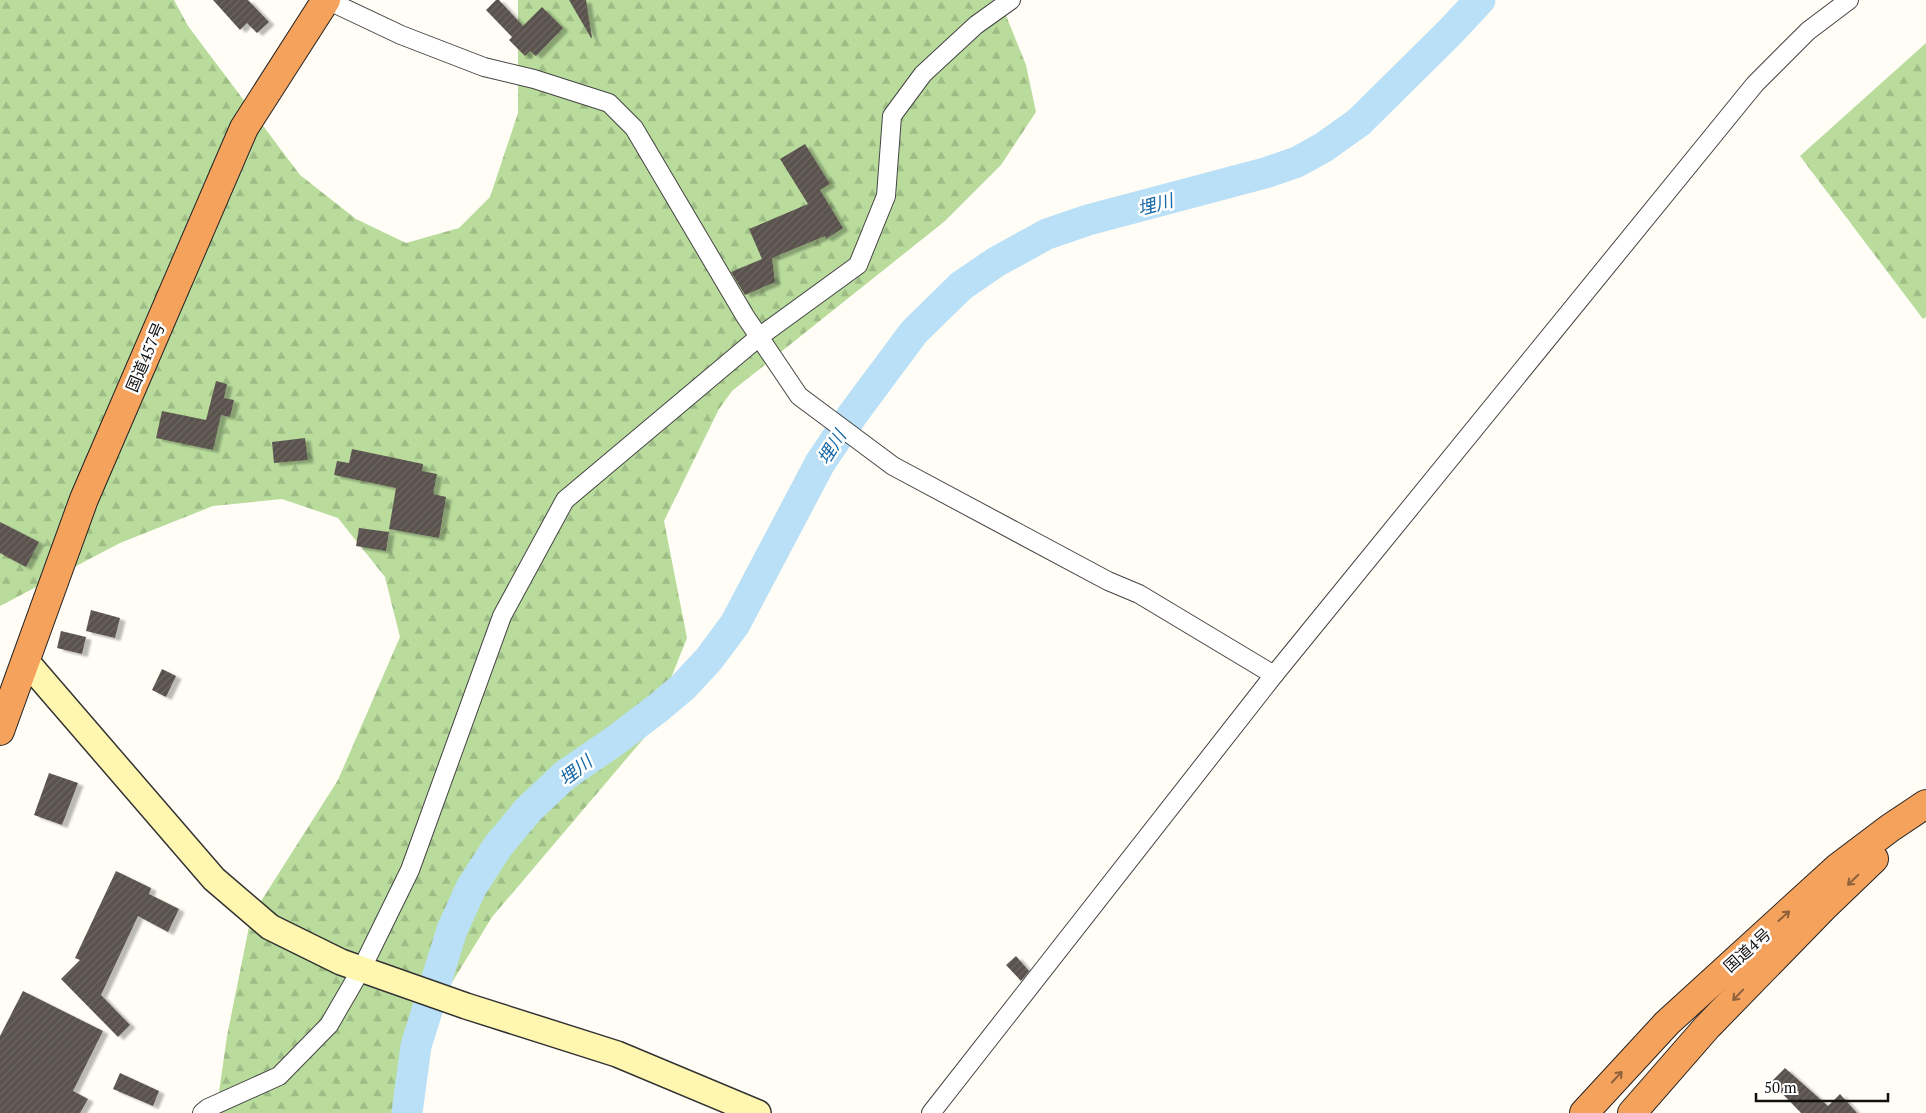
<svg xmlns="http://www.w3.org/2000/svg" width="1926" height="1113" font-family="'PT Serif','Noto Sans JP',serif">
<defs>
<pattern id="forest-firs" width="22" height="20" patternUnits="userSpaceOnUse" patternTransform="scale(1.25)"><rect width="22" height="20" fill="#b9dc9c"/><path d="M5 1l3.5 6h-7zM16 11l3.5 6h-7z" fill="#9ebc85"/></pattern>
<pattern id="building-hatch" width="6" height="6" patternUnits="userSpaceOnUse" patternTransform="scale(1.25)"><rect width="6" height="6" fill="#5a524d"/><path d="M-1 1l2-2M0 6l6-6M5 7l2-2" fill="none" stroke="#6d6662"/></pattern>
<filter id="shadow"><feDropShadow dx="5.5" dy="3" stdDeviation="1" flood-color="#0004"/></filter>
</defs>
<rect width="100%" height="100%" fill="#fffdf5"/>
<g fill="url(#forest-firs)">
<polygon points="0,0 174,0 188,26 300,175 356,219 406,243 459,228 490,197 518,113 518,0 998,0 1001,3 1026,65 1036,112 1001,165 945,221 732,391 719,409 664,521 687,638 650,731 492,917 401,1066 394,1113 216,1113 227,1036 251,917 338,780 400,637 385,577 338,518 282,499 213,506 120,543 0,606"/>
<polygon points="1926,43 1926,317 1923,319 1800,156"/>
</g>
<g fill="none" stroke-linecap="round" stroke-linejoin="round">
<polyline stroke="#b9e0f7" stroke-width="31" points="407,1113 416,1046 452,930 471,888 498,846 528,810 565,775 616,740 658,708 683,687 709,659 735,624 820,463 853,414 914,332 961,286 996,262 1047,234 1088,220 1265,173 1297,162 1324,147 1359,122 1450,32 1480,0"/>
</g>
<g fill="url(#building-hatch)" filter="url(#shadow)">
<polygon points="213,0 248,0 269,22 257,33 247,23 240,30"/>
<polygon points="496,0 499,0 523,26 542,7 563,28 536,56 530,51 525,56 509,40 512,37 486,10"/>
<polygon points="569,0 586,0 592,38 591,38"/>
<polygon points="805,144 830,184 820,190 843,228 826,239 825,236 772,258 775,282 745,295 731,272 762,259 749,229 808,204 780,159"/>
<polygon points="216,381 227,384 224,398 234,400 230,417 221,415 213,450 156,438 162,411 206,420"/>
<polygon points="305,438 308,460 274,463 272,442"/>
<polygon points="352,449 423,464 422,471 437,474 433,494 446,497 439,538 389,529 396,488 334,475 337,461 349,463"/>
<polygon points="0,522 39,542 26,567 0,553"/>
<polygon points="359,528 389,532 386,551 356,546"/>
<polygon points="91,610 120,618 115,638 86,631"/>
<polygon points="61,631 86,637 82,654 57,648"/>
<polygon points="162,669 176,676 166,697 152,690"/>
<polygon points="49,773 78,783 62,825 34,815"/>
<polygon points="116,871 151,888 149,894 179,909 168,932 138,916 101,995 130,1025 118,1037 61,979 80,960 75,958"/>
<polygon points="1016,956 1029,971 1021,981 1006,965"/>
<polygon points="23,991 103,1031 73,1091 88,1099 80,1113 0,1113 0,1036"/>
<polygon points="1785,1068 1828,1106 1840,1094 1857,1113 1801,1113 1771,1082"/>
<polygon points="120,1073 159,1091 153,1106 113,1089"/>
</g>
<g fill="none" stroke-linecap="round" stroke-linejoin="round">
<g stroke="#444" stroke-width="20">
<g id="street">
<polyline points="327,0 401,35 484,67 534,79 609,103 634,128 745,316 799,396 893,466 1108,581 1139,594 1274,675"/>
<polyline points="202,1113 208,1108 279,1076 329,1025 362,968 410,870 502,616 565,500 759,337 858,265 886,196 892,116 923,74 976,25 1011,0"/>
<polyline points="931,1113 1274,675 1755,84 1808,31 1849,0"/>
</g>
</g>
<g stroke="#333" stroke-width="28">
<polyline id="secondary" points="25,660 214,879 270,927 341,962 466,1006 617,1054 758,1113"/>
</g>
<g stroke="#222" stroke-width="30">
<g id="highway">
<polyline points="0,731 84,499 244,128 326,0"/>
<polyline points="1584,1113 1667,1023 1837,868 1890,828 1926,804"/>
<polyline points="1632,1113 1707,1027 1823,908 1874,859"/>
</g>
</g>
<use href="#street" stroke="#fff" stroke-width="18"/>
<use href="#secondary" stroke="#fff6b0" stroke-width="25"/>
<use href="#highway" stroke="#f5a25d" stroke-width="28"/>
</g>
<defs><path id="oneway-shaft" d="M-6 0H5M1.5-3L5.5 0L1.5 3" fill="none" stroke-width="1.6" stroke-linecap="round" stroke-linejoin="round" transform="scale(1.25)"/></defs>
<g stroke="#8e613b">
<use href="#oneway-shaft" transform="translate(1853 880) rotate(136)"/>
<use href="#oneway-shaft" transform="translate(1784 916) rotate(-42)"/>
<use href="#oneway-shaft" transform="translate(1738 995) rotate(134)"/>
<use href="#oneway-shaft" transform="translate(1617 1077) rotate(-47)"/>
</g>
<g text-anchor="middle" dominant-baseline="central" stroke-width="5" stroke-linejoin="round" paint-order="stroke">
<g font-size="16" fill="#111" stroke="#fff">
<text transform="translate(145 357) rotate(-67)">国道457号</text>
<text transform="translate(1747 950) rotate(-42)">国道4号</text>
</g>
<g font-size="18" font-style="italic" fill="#1768a6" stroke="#fff">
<text transform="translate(1155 204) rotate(-15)">埋川</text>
<text transform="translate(831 447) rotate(-58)">埋川</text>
<text transform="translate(575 770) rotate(-38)">埋川</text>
</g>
</g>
<path d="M1756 1093v8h132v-8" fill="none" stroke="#111111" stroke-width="2.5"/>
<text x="1764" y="1093" font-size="15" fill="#111111" stroke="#ffffff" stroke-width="4" paint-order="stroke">50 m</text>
</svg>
